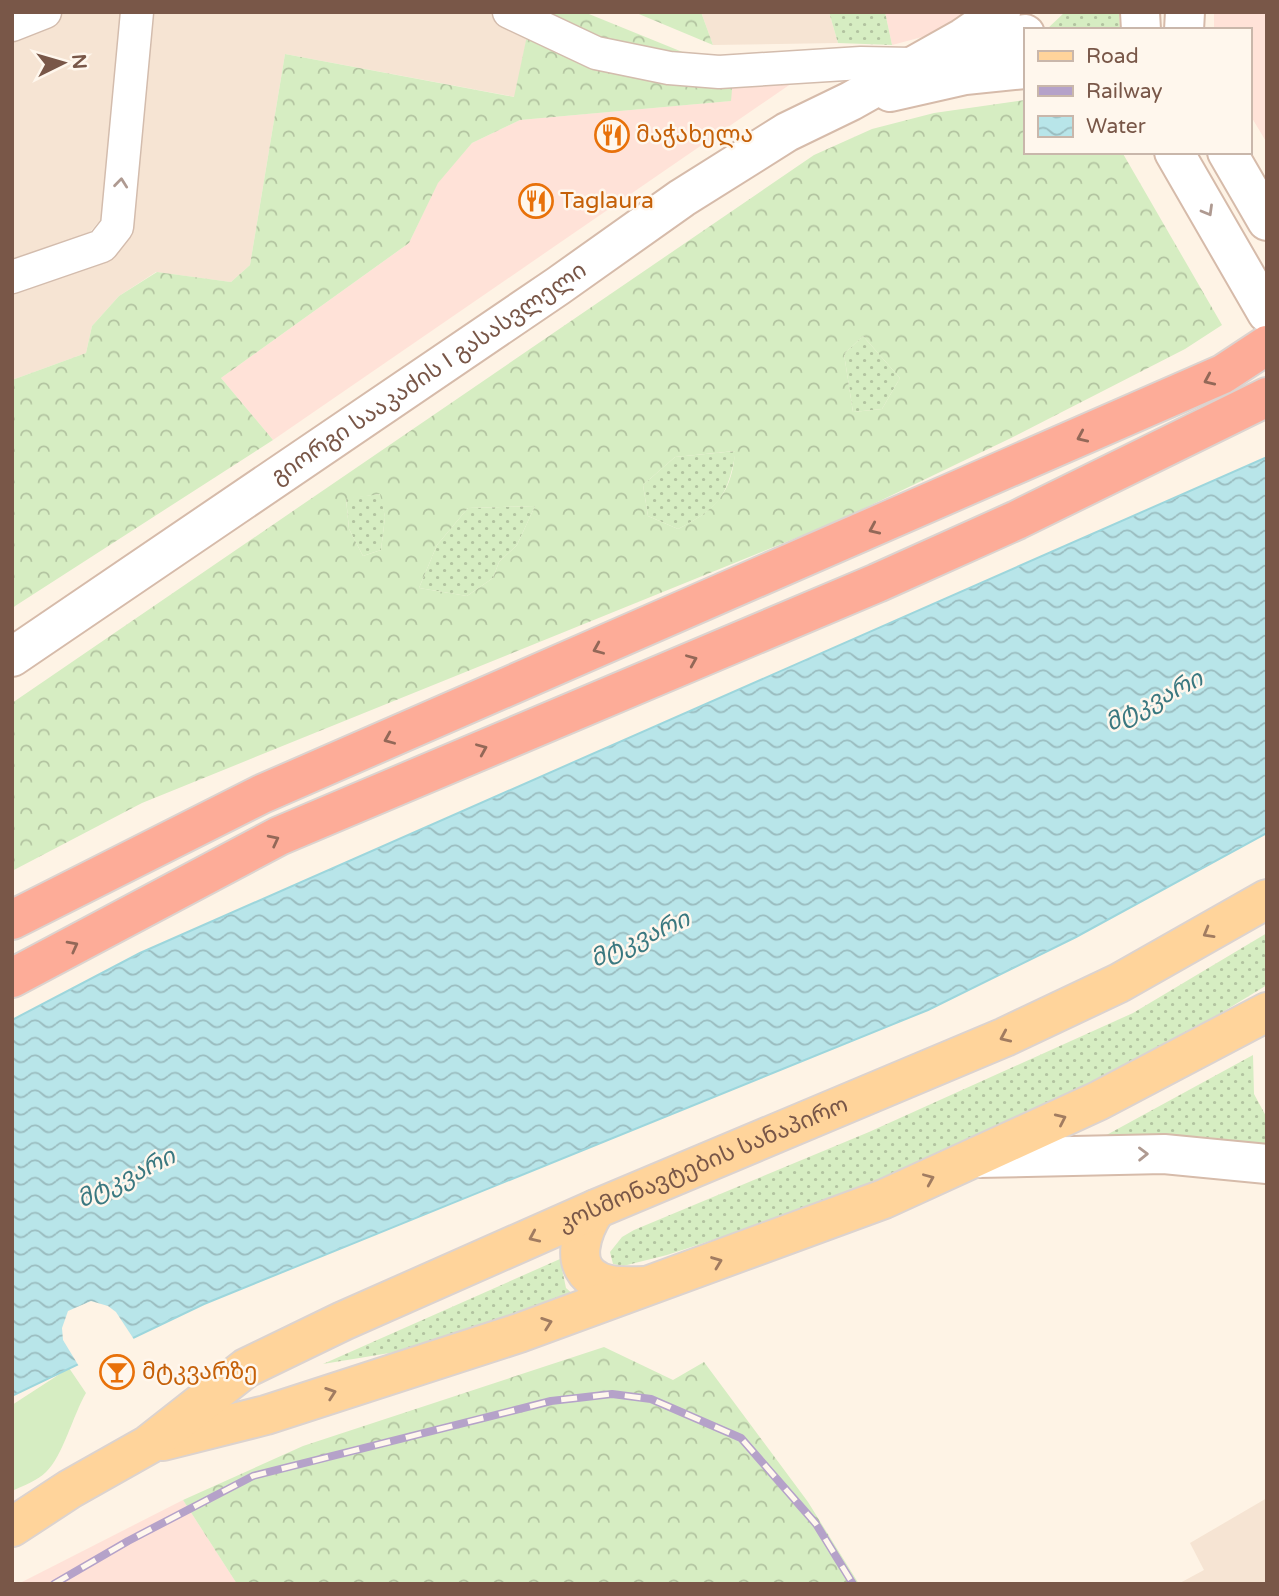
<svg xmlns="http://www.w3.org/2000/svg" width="1279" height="1596" font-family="'Varela Round','Noto Sans Georgian',sans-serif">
<defs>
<pattern id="grass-dots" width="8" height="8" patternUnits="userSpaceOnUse" patternTransform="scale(1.75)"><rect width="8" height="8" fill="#d6edc2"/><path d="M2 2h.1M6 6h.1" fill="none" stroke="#b2c3a0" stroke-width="1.8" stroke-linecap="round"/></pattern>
<pattern id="forest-crowns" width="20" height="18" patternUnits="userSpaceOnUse" patternTransform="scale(1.75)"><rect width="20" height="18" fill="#d6edc2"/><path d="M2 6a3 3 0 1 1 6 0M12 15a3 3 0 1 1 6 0" fill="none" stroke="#b2c3a0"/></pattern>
<pattern id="water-waves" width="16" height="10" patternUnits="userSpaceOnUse" patternTransform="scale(1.75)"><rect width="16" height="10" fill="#b8e5e9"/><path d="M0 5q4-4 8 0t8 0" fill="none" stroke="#9abcbf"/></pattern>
</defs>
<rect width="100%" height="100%" fill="#fef3e5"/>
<g fill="#f6e4d3">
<polygon points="72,12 131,12 102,218 76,248 12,266 12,34 48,16"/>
<polygon points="149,12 532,12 515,97 285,54 250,265 231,282 156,272 119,296 92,326 86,353 12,380 12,284 105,256"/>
<polygon points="701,12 829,12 838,43 713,45"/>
<polygon points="1267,1498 1267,1584 1178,1584 1204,1570 1190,1543"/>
</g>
<g fill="#ffe2d8">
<polygon points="885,12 974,12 960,27 892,45"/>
<polygon points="1214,12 1267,12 1267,143 1249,113 1249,30 1214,30"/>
<polygon points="734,67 811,70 273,440 221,378 409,243 438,182 472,143 520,120 730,101"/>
<polygon points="183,1500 237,1584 18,1584 22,1582"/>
</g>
<g fill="url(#grass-dots)">
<polygon points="829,12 885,12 892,45 838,43"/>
<polygon points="1065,12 1119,12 1120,30 1046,30"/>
<polygon points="863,336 900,378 882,409 853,412 844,354"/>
<path d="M736,451C727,497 720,507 678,529L648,516L643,485L675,457Z"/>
<polygon points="381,494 385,517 381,550 363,556 349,529 346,498"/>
<polygon points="535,506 517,545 499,562 493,578 467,596 419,588 437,545 468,508"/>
<polygon points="1267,933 1267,985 1152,1055 851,1195 667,1255 623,1266 613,1264 610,1252 622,1237 634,1230 869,1132 1133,1013"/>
<polygon points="1253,1055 1254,1094 1267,1118 1267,1144 1195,1136 1101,1138"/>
<polygon points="560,1259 566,1288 575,1296 432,1346 323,1364"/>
</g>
<g fill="url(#forest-crowns)" fill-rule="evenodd">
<polygon points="532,12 584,12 712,64 734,67 731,101 520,120 472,143 438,183 409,243 221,378 273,440 12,608 12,380 86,353 92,326 119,296 157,272 231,282 250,265 285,54 514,97"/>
<polygon points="634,12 701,12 713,45"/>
<path d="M1025,100V152H1122L1222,325L1185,349L1009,439L838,521L142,803L12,871V703L814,155L872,129L934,113ZM863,336L900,378L882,409L853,412L844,354ZM735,451C732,494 715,510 678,529L648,516L643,485L675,457ZM380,494L385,517L381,550L363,556L349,529L346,499ZM535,506L517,545L499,562L493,578L467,596L419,588L437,545L468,508Z"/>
<polygon points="604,1347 673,1380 704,1362 808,1502 859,1584 237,1584 183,1500 303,1446"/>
</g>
<path fill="#d6edc2" d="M69,1368L86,1393C73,1415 63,1456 46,1472C38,1480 23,1486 12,1491V1405Z"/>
<polygon fill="url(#water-waves)" stroke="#9dd6dc" stroke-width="2" points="1267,457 1267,833 1076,937 928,1010 204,1304 12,1396 12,1020 140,953"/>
<polygon fill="#fef3e5" points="91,1301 108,1306 116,1312 135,1341 80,1368 63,1340 62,1328 68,1311"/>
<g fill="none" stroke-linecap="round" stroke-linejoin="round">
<g stroke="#d3bcad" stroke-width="35">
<g id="street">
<polyline points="509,12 596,53 669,68 719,72 861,63 912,64"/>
<polyline points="12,25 45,12"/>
<polyline points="12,277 102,246 117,227 137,12"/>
</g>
</g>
<g stroke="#d6bbaa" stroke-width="42">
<g id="secondary">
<polyline points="1140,12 1141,30"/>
<polyline points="1184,30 1185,12"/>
<polyline points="972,70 1001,54 1025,34"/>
<polyline points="890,92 965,75 1025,69"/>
<polyline points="1174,152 1267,313"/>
<polyline points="1227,152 1267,221"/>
<path id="s1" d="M12,657L558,286L682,198L787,132L851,101L963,38L1001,12"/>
<polyline points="977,1158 1164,1154 1267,1164"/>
</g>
</g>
<g stroke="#dcd3cf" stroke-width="42">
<g id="primary">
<path d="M596,1209C582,1230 567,1268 600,1282C613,1288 631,1286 645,1286"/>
<polyline points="163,1441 266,1415 519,1333 884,1199 1098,1101 1267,1012"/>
<path id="s2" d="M12,1527L70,1489L148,1445L246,1368L343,1321L596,1209L1005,1037L1119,983L1267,899"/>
</g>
</g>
<g stroke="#dcd3cf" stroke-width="42">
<g id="highway">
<polyline points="12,920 262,794 1223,374 1267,345"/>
<polyline points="12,978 279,836 877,583 1017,520 1267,397"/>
</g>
</g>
<use href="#street" stroke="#fff" stroke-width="32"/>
<use href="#secondary" stroke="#fff" stroke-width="38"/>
<use href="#primary" stroke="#ffd49b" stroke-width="38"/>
<use href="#highway" stroke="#fdac98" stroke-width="38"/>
<g stroke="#b5a2c9" stroke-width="8">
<polyline id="rail" points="54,1584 128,1541 253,1476 551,1401 612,1394 651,1399 741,1438 816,1524 853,1584"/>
</g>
<use href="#rail" stroke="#fff7ed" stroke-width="5" stroke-dasharray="16" stroke-linecap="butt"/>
</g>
<defs><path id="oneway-chevron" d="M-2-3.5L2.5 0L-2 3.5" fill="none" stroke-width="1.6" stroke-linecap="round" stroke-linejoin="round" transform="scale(1.75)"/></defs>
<g stroke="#af9a91">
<use href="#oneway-chevron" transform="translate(121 183) rotate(-84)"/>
<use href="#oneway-chevron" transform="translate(1208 211) rotate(60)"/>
<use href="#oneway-chevron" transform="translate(1143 1154) rotate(-1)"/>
</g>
<g stroke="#936858">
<use href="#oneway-chevron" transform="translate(1209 380) rotate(156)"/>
<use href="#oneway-chevron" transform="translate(1082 437) rotate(156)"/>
<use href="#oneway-chevron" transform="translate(874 529) rotate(156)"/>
<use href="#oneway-chevron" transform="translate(598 649) rotate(157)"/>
<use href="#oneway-chevron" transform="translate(692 660) rotate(-23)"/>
<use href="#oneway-chevron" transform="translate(389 739) rotate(157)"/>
<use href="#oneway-chevron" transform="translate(482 749) rotate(-23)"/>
<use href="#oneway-chevron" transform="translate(274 840) rotate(-27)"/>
<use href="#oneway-chevron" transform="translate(73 946) rotate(-28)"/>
</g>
<g stroke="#a17c61">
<use href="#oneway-chevron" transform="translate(1208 933) rotate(150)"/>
<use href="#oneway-chevron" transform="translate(1005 1037) rotate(156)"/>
<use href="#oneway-chevron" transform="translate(1061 1119) rotate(-25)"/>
<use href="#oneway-chevron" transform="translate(929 1179) rotate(-23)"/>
<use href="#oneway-chevron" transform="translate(534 1237) rotate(156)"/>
<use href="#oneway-chevron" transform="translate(717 1262) rotate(-21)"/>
<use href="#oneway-chevron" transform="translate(547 1323) rotate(-19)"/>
<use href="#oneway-chevron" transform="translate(331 1393) rotate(-19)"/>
</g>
<defs>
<g id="restaurant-ring" transform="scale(1.75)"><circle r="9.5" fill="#fff7ed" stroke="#e8710a" stroke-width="1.5"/><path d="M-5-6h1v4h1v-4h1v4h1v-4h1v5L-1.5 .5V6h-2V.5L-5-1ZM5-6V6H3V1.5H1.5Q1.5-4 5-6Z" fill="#e8710a"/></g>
<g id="bar-ring" transform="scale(1.75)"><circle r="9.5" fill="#fff7ed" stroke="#e8710a" stroke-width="1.5"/><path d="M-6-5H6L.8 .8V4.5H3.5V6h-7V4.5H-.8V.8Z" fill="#e8710a"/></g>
</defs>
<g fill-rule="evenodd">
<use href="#restaurant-ring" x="612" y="135"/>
<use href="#restaurant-ring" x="536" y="201"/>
<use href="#bar-ring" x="117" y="1372"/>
</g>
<g text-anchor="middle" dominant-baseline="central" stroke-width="5" stroke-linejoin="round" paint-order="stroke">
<g font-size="23" fill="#c56008" stroke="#fff7ed" text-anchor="start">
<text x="636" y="135">მაჭახელა</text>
<text x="560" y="201">Taglaura</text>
<text x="142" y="1372">მტკვარზე</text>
</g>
<g font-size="23" fill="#795748" stroke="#fff7ed">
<text stroke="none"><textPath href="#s1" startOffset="504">გიორგი სააკაძის I გასასვლელი</textPath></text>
<text stroke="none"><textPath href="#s2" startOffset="784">კოსმონავტების სანაპირო</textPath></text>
</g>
<g font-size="24" font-style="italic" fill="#3a7880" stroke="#fff7ed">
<text transform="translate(1154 701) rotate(-27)">მტკვარი</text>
<text transform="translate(640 939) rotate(-24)">მტკვარი</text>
<text transform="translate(126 1178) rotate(-26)">მტკვარი</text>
</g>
</g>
<rect width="1279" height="1596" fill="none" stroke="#795748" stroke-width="28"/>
<rect x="1024" y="28" width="228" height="126" fill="#fff7ed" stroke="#c9b7ab" stroke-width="2"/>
<rect x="1038" y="51" width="35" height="10" fill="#ffd49b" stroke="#c9b7ab" stroke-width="2"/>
<text x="1086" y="63" font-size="21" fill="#795748">Road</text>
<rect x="1038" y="86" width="35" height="10" fill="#b5a2c9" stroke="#c9b7ab" stroke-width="2"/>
<text x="1086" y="98" font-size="21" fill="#795748">Railway</text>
<rect x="1038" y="116" width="35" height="21" fill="url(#water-waves)" stroke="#c9b7ab" stroke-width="2"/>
<text x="1086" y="133" font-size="21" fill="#795748">Water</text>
<g transform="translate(63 63) rotate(85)" stroke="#fff7ed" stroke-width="5" paint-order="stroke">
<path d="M0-5L12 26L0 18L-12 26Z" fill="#795748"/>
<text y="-10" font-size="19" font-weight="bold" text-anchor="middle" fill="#795748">N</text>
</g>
</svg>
